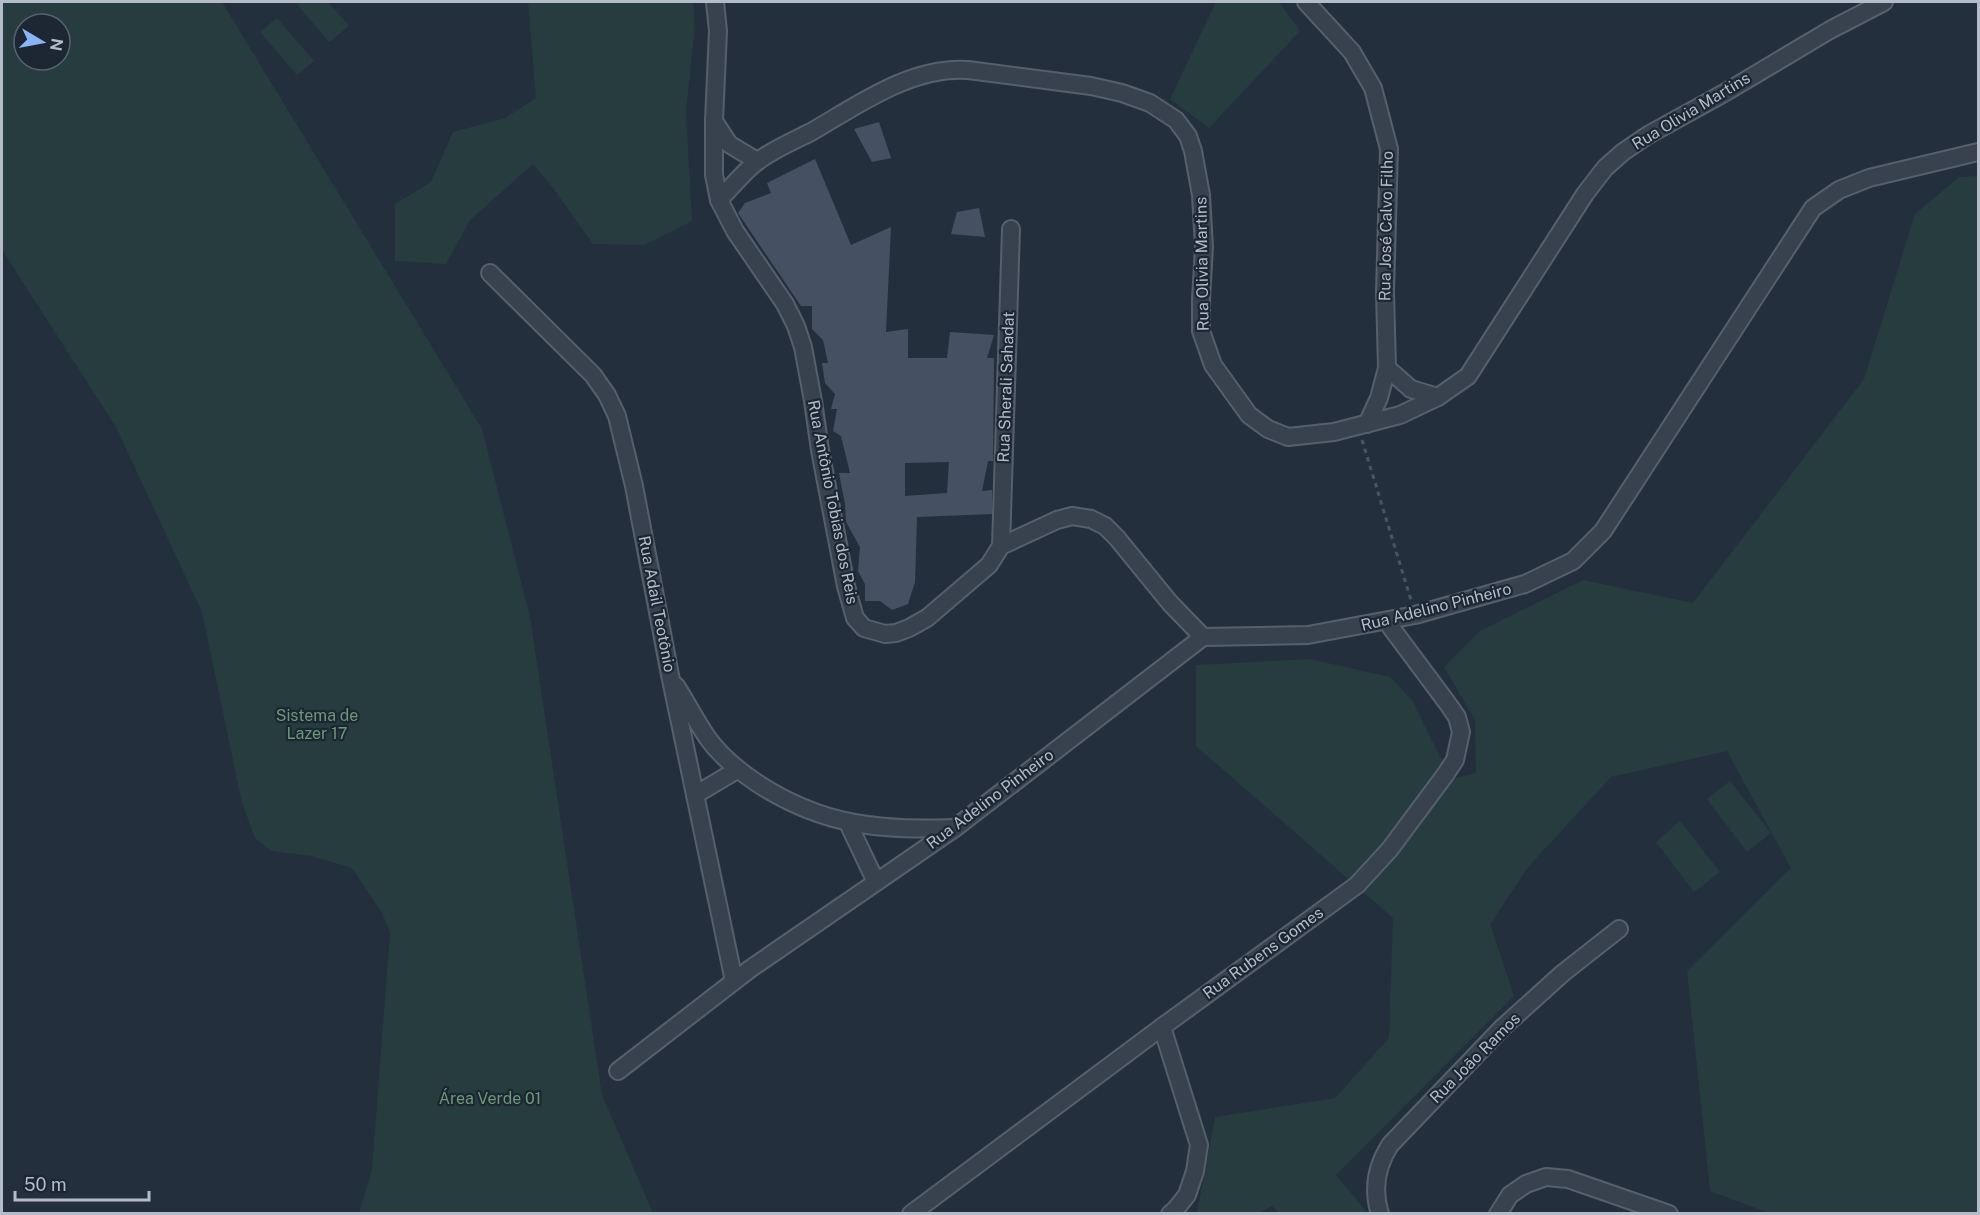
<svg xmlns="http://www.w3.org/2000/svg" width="1980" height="1215" font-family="'Public Sans',sans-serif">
<rect width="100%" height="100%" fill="#242f3e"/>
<g fill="#263c3f" fill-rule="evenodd">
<path d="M2,2H222L482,429L530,617L602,1095L653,1213H359L372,1170L390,932L382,913L352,868L312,856L271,851L255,838L242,803L202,612L116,427L2,250ZM24,24H60V60H24Z"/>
<polygon points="295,2 328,2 349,26 329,42"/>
<polygon points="528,2 693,2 695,25 686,112 692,221 644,245 593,244 553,188 533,164 470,220 446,264 395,261 395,204 431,182 453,132 505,118 536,98"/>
<polygon points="1216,2 1279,2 1300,31 1209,128 1170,99"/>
<polygon points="277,18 314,61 297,75 260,32"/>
<polygon points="1978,176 1978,1213 1769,1213 1710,1191 1687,971 1791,868 1727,751 1611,777 1529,866 1490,924 1514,996 1336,1175 1368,1213 1279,1213 1272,1206 1258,1213 1197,1213 1215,1117 1335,1098 1389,1038 1393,918 1196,746 1196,665 1310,659 1390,677 1412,700 1451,779 1476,773 1475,720 1444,667 1480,631 1583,580 1693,603 1864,379 1915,214 1959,177"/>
<polygon points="1730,781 1771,833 1747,852 1707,799"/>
<polygon points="1680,821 1720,872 1694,892 1656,842"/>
</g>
<g fill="#455162" fill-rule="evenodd">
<polygon points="879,122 891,158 872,162 854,129"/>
<path d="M815,159L851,245L891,227L886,332L908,329V358H947L950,332L994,335L987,358H994L993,461H988L982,491L992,490V514L917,517L915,582L908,604L892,610L880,601H865V584L858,571L860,547L846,522L845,504L839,473H850L841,436L833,431L837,409H831L835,394L825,383L822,363H828L823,340L812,329V306H801L738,213L745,203L771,193L767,183ZM949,462L947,493L905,496V463Z"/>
<polygon points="979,208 985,237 951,234 957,212"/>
</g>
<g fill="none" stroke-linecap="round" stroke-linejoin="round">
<g stroke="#565f6c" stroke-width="20">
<g id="street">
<polyline points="715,2 718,31 714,121 714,175 719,200 735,231 785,304 796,326 803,347 813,401 820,450 846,586 855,618 864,628 885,634 896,633 909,628 927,618 989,565 1001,546 1057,520 1072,516 1091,519 1105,526 1117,538 1170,603 1203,637"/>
<polyline points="1306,2 1352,52 1373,88 1389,149 1385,292 1387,368 1411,389 1438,397"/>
<polyline points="714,121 729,144 757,161"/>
<path d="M719,200C731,188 744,171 758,161C774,149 793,141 811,132C858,105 911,66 968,70L1091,86L1122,93L1150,103L1176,120L1188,136L1193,151L1201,195L1204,247L1201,299V331L1213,365L1249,415L1268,429L1288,437L1334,432L1400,415L1438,397L1468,376L1585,194L1605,168L1623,152L1648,135L1726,92L1830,30L1884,2"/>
<polyline points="490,273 593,375 607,395 617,416 634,486 670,675 734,981"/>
<polyline points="1367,424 1379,398 1387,368"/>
<polyline points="1001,546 1011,229"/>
<path d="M676,686C687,703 696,721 707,737C720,756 739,771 757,783C821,825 879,831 954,828"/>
<polyline points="695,795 737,770"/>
<polyline points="848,823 876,882"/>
<polyline points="1162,1027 1199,1145 1195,1171 1187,1195 1175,1210 1170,1214"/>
<polyline points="618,1071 750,969 955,828 1203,637 1308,635 1415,615 1525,584 1573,561 1603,531 1813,208 1839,190 1869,178 1978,152"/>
<polyline points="911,1214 1162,1027 1357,885 1390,849 1445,775 1455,760 1461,732 1457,717 1448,704 1387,622"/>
<path d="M1380,1214C1372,1189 1376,1167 1390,1145L1502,1028L1563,973L1619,929"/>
<polyline points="1498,1214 1510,1195 1526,1184 1546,1177 1568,1179 1669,1214"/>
</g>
</g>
<polyline stroke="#44595c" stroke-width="3" stroke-dasharray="4.5 4.5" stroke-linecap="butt" points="1362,440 1411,600"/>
<use href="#street" stroke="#38414e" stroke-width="16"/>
</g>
<g text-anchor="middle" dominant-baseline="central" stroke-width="4.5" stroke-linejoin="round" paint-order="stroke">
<g font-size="16" fill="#b4bcc9" stroke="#1d2633">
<text transform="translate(1691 111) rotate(-31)">Rua Olivia Martins</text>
<text transform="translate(1386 226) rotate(-89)">Rua José Calvo Filho</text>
<text transform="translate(1202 264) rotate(-91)">Rua Olivia Martins</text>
<text transform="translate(1006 387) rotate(-88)">Rua Sherali Sahadat</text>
<text transform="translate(833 502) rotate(79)">Rua Antônio Tobias dos Reis</text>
<text transform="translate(657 604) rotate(79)">Rua Adail Teotônio</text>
<text transform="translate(1436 607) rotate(-14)">Rua Adelino Pinheiro</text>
<text transform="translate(990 799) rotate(-37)">Rua Adelino Pinheiro</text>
<text transform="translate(1263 953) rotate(-36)">Rua Rubens Gomes</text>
<text transform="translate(1475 1058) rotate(-45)">Rua João Ramos</text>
</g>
<g font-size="16" fill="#6b9a76" stroke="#1d2633">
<text x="317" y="715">Sistema de<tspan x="317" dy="18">Lazer 17</tspan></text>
<text x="490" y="1098">Área Verde 01</text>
</g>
</g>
<rect width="1980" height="1215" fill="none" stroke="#b4bcc9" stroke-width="6"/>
<g transform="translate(42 42) rotate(100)"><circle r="28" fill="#1d2633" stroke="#59626f" stroke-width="1.5"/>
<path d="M0-4.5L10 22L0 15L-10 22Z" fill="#8ab4f8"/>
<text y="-9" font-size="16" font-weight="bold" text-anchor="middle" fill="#b4bcc9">N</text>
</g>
<path d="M15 1191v9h134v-9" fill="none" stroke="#b4bcc9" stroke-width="3"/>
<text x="24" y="1191" font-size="18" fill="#b4bcc9" stroke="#1d2633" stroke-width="4.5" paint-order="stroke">50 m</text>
</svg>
